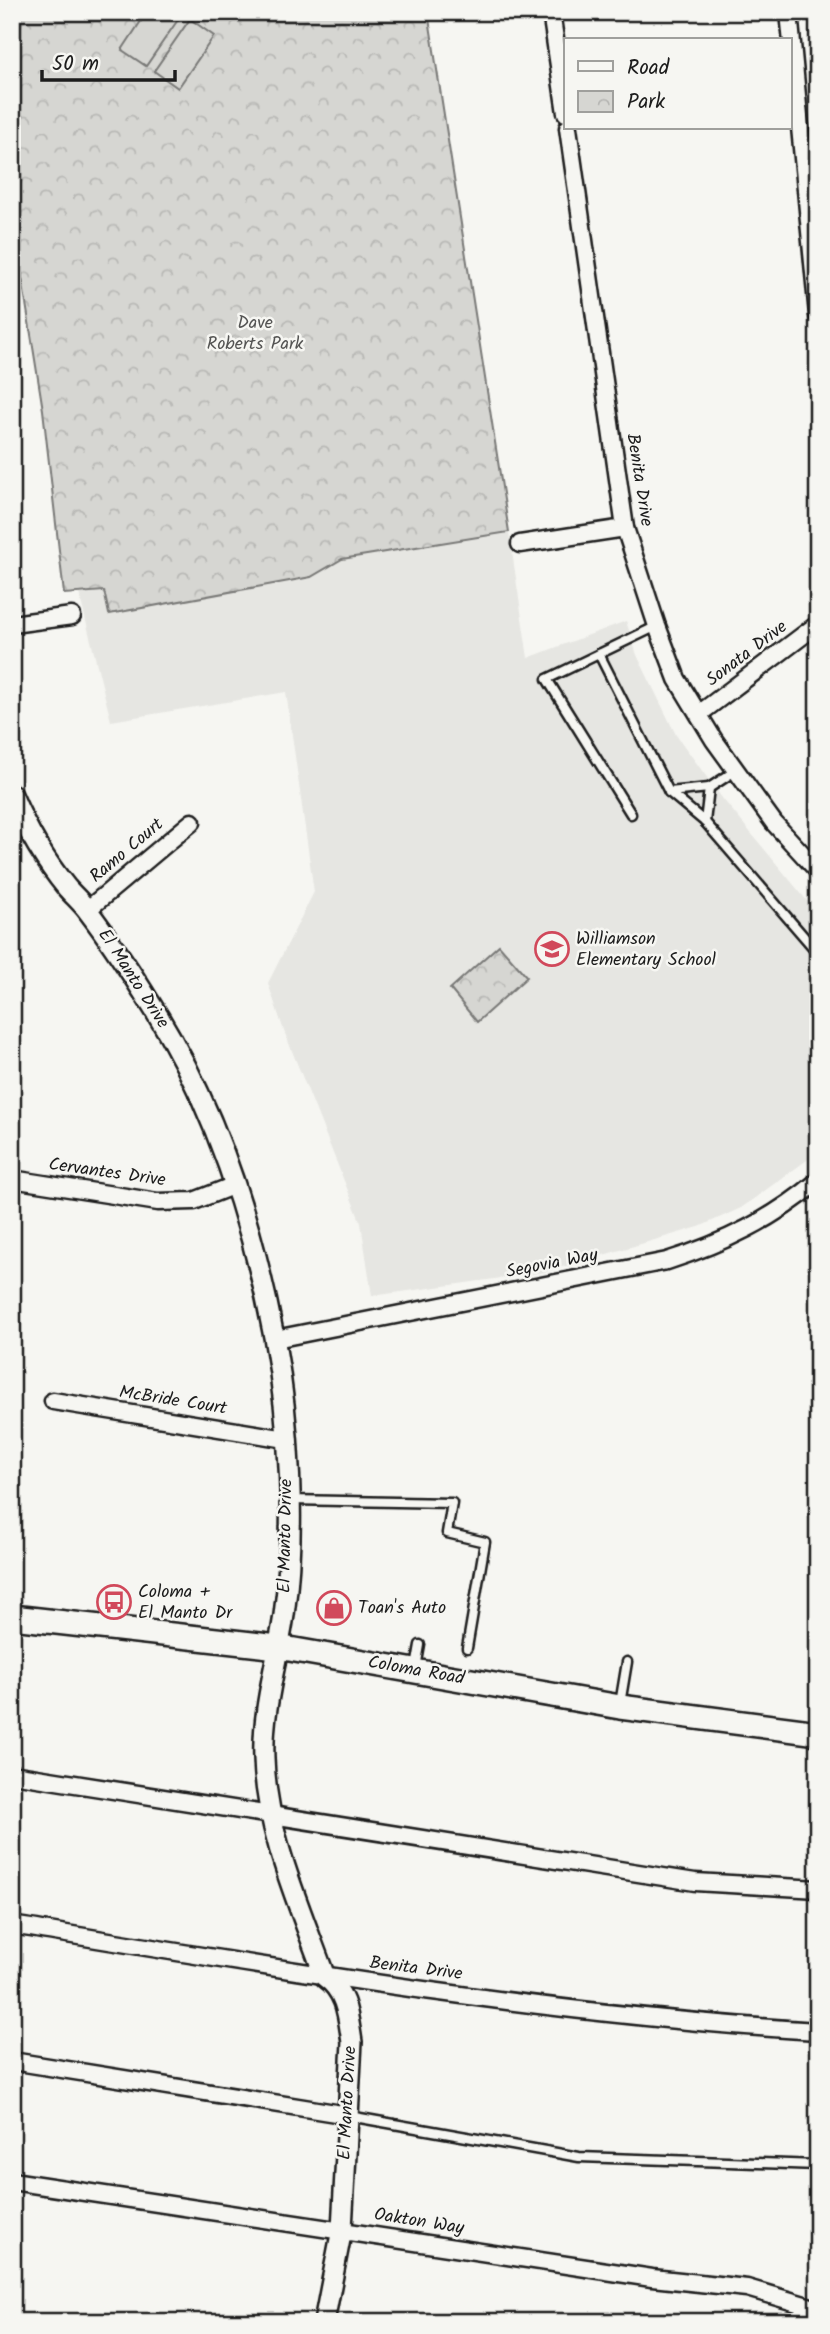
<svg xmlns="http://www.w3.org/2000/svg" width="830" height="2334" font-family="Kalam,sans-serif">
<defs>
<pattern id="park-crowns" width="20" height="18" patternUnits="userSpaceOnUse" patternTransform="scale(1.75)"><rect width="20" height="18" fill="#d6d6d2"/><path d="M2 6a3 3 0 1 1 6 0M12 15a3 3 0 1 1 6 0" fill="none" stroke="#b7b7b4"/></pattern>
</defs>
<rect width="100%" height="100%" fill="#f6f6f2"/>
<filter id="ink" filterUnits="userSpaceOnUse"><feTurbulence type="fractalNoise" baseFrequency=".0143" numOctaves="2"/><feDisplacementMap in="SourceGraphic" scale="14" xChannelSelector="R" yChannelSelector="G"/><feConvolveMatrix kernelMatrix="1 2 1 2 8 2 1 2 1" color-interpolation-filters="sRGB"/></filter>
<g filter="url(#ink)">
<polygon fill="#e6e6e2" points="509,532 528,658 626,621 637,655 676,735 722,798 818,914 818,1152 741,1208 699,1227 545,1272 372,1296 361,1223 284,1031 268,983 314,892 286,692 111,721 79,593 311,577 342,559"/>
<g fill="url(#park-crowns)" stroke="#797977" stroke-width="2">
<polygon points="12,12 428,12 509,532 342,559 311,577 109,614 104,591 64,594 43,410 12,215"/>
<polygon points="499,945 527,977 477,1022 450,989"/>
</g>
<g fill="#d6d6d2" stroke="#797977" stroke-width="2">
<polygon points="147,12 182,14 146,66 122,50"/>
<polygon points="190,19 214,36 178,88 154,71"/>
</g>
<g fill="none" stroke-linecap="round" stroke-linejoin="round">
<g stroke="#1c1c1c" stroke-width="13">
<g id="service">
<polyline points="599,654 669,792 705,822 818,953"/>
<polyline points="669,792 709,788 735,771"/>
<polyline points="631,814 547,679 657,626"/>
<polyline points="705,822 709,788"/>
<polyline points="289,1500 452,1503 447,1533 485,1542 467,1648"/>
<polyline points="416,1668 420,1645"/>
<polyline points="620,1704 627,1662"/>
<polyline points="349,2116 579,2157 818,2165"/>
</g>
</g>
<g stroke="#1c1c1c" stroke-width="21">
<g id="minor">
<polyline points="551,12 566,113"/>
<polyline points="789,12 818,315"/>
<polyline points="568,128 625,528 657,626 677,679 714,740 774,823 818,871"/>
<polyline points="520,544 625,528"/>
<polyline points="12,624 72,616"/>
<polyline points="699,714 818,624"/>
<polyline points="87,910 192,822"/>
<polyline points="12,1179 158,1202 194,1201 235,1185"/>
<path d="M275,1339L667,1261C724,1243 773,1219 818,1181"/>
<polyline points="53,1401 286,1439"/>
<polyline points="12,1774 695,1882 818,1889"/>
<path d="M12,1925C279,1969 547,2015 818,2031"/>
<polyline points="12,2061 348,2115"/>
<polyline points="12,2181 652,2278 747,2288 818,2309"/>
</g>
</g>
<g stroke="#1c1c1c" stroke-width="24">
<path id="tertiary" d="M12,795C26,828 44,860 67,888C74,896 82,903 88,911C111,941 132,974 152,1006C215,1106 252,1221 274,1337C290,1423 296,1528 284,1615C277,1663 262,1709 264,1758C266,1834 300,1907 325,1977C347,1992 348,2017 352,2042L342,2229L324,2322"/>
</g>
<g stroke="#1c1c1c" stroke-width="28">
<polyline id="secondary" points="12,1617 278,1647 620,1707 818,1733"/>
</g>
<use href="#service" stroke="#f6f6f2" stroke-width="8"/>
<use href="#minor" stroke="#f6f6f2" stroke-width="16"/>
<use href="#tertiary" stroke="#f6f6f2" stroke-width="19"/>
<use href="#secondary" stroke="#f6f6f2" stroke-width="23"/>
</g>
</g>
<defs>
<g id="school-ring" transform="scale(1.75)"><circle r="9.5" fill="#f6f6f2" stroke="#d1495b" stroke-width="1.5"/><path d="M0-5L7-2L0 1L-7-2ZM-4 1L0 2.5L4 1V4Q0 6-4 4Z" fill="#d1495b"/></g>
<g id="bus-ring" transform="scale(1.75)"><circle r="9.5" fill="#f6f6f2" stroke="#d1495b" stroke-width="1.5"/><path d="M-5-6H5V4H4V6H2V4H-2V6H-4V4H-5ZM-3.5-4V0h7V-4ZM-3.5 1.2v1.5H-2V1.2ZM2 1.2v1.5H3.5V1.2Z" fill="#d1495b"/></g>
<g id="shop-ring" transform="scale(1.75)"><circle r="9.5" fill="#f6f6f2" stroke="#d1495b" stroke-width="1.5"/><path d="M-5-2.5h2.3a2.7 3.5 0 0 1 5.4 0H5L5.5 6h-11ZM-1.5-2.5h3a1.5 2.3 0 0 0-3 0Z" fill="#d1495b"/></g>
</defs>
<g fill-rule="evenodd">
<use href="#school-ring" x="552" y="949"/>
<use href="#bus-ring" x="114" y="1602"/>
<use href="#shop-ring" x="334" y="1608"/>
</g>
<g text-anchor="middle" dominant-baseline="central" stroke-width="5" stroke-linejoin="round" paint-order="stroke">
<g font-size="18" fill="#545453" stroke="#f6f6f2">
<text x="255" y="323">Dave<tspan x="255" dy="21">Roberts Park</tspan></text>
</g>
<g font-size="18" fill="#1c1c1c" stroke="#f6f6f2">
<text transform="translate(639 480) rotate(81)">Benita Drive</text>
<text transform="translate(747 654) rotate(-37)">Sonata Drive</text>
<text transform="translate(127 851) rotate(-40)">Ramo Court</text>
<text transform="translate(133 979) rotate(57)">El Manto Drive</text>
<text transform="translate(107 1173) rotate(8)">Cervantes Drive</text>
<text transform="translate(552 1264) rotate(-11)">Segovia Way</text>
<text transform="translate(173 1401) rotate(9)">McBride Court</text>
<text transform="translate(286 1536) rotate(-89)">El Manto Drive</text>
<text transform="translate(416 1671) rotate(10)">Coloma Road</text>
<text transform="translate(416 1969) rotate(7)">Benita Drive</text>
<text transform="translate(348 2103) rotate(-87)">El Manto Drive</text>
<text transform="translate(419 2222) rotate(9)">Oakton Way</text>
</g>
<g font-size="18" fill="#1c1c1c" stroke="#f6f6f2" text-anchor="start">
<text x="576" y="939">Williamson<tspan x="576" dy="21">Elementary School</tspan></text>
<text x="138" y="1592">Coloma +<tspan x="138" dy="21">El Manto Dr</tspan></text>
<text x="358" y="1608">Toan's Auto</text>
</g>
</g>
<rect width="830" height="2334" fill="none" stroke="#f6f6f2" stroke-width="42"/>
<rect x="21" y="21" width="788" height="2292" fill="none" stroke="#1c1c1c" stroke-width="2.5" filter="url(#ink)"/>
<rect x="564" y="38" width="228" height="91" fill="#f6f6f2" stroke="#9f9f9c" stroke-width="2"/>
<rect x="578" y="61" width="35" height="10" fill="#f6f6f2" stroke="#9f9f9c" stroke-width="2"/>
<text x="627" y="74" font-size="21" fill="#1c1c1c">Road</text>
<rect x="578" y="91" width="35" height="21" fill="url(#park-crowns)" stroke="#9f9f9c" stroke-width="2"/>
<text x="627" y="108" font-size="21" fill="#1c1c1c">Park</text>
<path d="M42 70v10h133v-10" fill="none" stroke="#1c1c1c" stroke-width="3.5"/>
<text x="52" y="70" font-size="21" fill="#1c1c1c" stroke="#f6f6f2" stroke-width="5" paint-order="stroke">50 m</text>
</svg>
